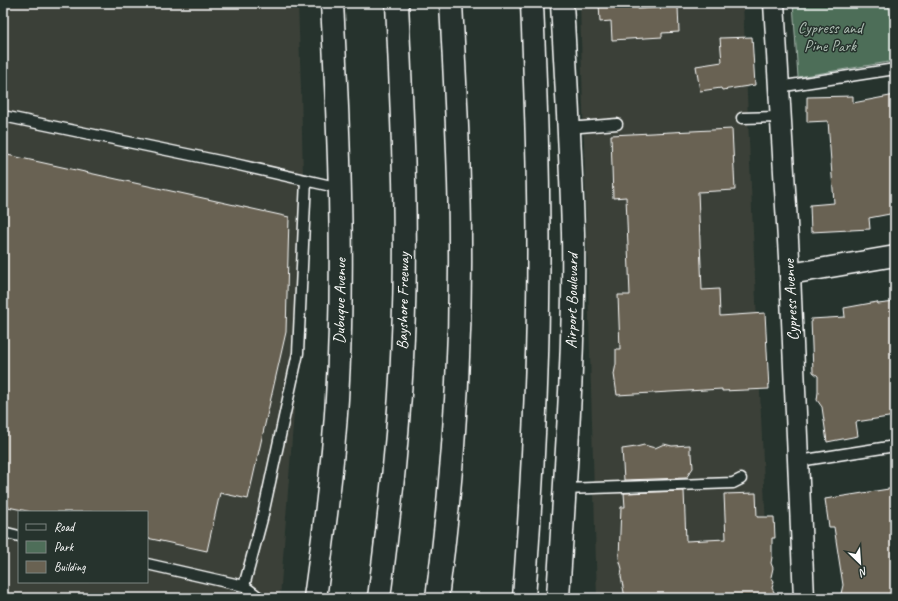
<svg xmlns="http://www.w3.org/2000/svg" width="898" height="601" font-family="Caveat,sans-serif">
<rect width="100%" height="100%" fill="#26332d"/>
<filter id="ink" filterUnits="userSpaceOnUse"><feTurbulence type="fractalNoise" baseFrequency=".025" numOctaves="2"/><feDisplacementMap in="SourceGraphic" scale="8" xChannelSelector="R" yChannelSelector="G"/><feConvolveMatrix kernelMatrix="1 2 1 2 8 2 1 2 1" color-interpolation-filters="sRGB"/></filter>
<g filter="url(#ink)">
<g fill="#3a4138" fill-rule="evenodd">
<path d="M3,3H298L301,88L305,265L280,598H3ZM19,512H147V582H19Z"/>
<polygon points="580,3 743,3 769,598 597,598"/>
</g>
<polygon fill="#4e6e59" stroke="#a6b6ac" points="793,3 888,3 895,40 895,61 798,77"/>
<g fill="#696252" stroke="#fff">
<polygon points="599,3 637,3 638,9 678,7 679,32 662,33 662,37 612,40 611,21 600,22"/>
<polygon points="752,37 755,85 722,90 721,88 700,91 696,66 722,62 720,38"/>
<polygon points="895,95 895,213 869,218 870,229 811,232 810,205 834,203 828,121 807,122 807,97 853,96 853,103"/>
<polygon points="732,129 735,190 698,192 702,290 719,289 720,316 765,313 769,389 722,391 722,389 617,395 614,374 616,364 616,349 620,349 618,295 630,295 626,197 613,198 611,135"/>
<polygon points="3,154 289,217 286,332 248,499 220,493 207,551 147,538 147,512 32,512 3,506"/>
<polygon points="877,302 878,304 895,302 895,416 856,422 858,436 827,442 822,407 817,400 818,392 818,376 813,372 811,319 845,317 844,308"/>
<polygon points="664,444 672,446 690,445 690,454 692,454 693,468 686,478 624,480 622,449 636,447 644,445 655,448"/>
<polygon points="895,488 895,595 875,598 840,598 843,585 840,566 834,527 829,527 825,499"/>
<polygon points="684,491 686,541 726,539 724,494 756,493 757,517 774,517 775,538 772,538 772,557 771,563 773,568 771,577 774,581 772,588 777,598 625,598 621,576 622,569 619,558 621,507 625,507 624,493"/>
</g>
<g fill="none" stroke-linecap="round" stroke-linejoin="round">
<g stroke="#fff" stroke-width="13">
<g id="lane">
<polyline points="778,87 895,69"/>
<polyline points="3,116 239,165 340,188"/>
<polyline points="742,118 780,117"/>
<polyline points="568,128 617,124"/>
<polyline points="799,461 895,446"/>
<polyline points="565,489 733,483 741,479"/>
<polyline points="3,532 19,536"/>
<polyline points="147,564 244,586 260,598"/>
<polyline points="244,586 262,519 298,353 306,180"/>
</g>
</g>
<g stroke="#fff" stroke-width="23">
<g id="street">
<polyline points="774,3 790,274 804,598"/>
<polyline points="790,274 895,256"/>
</g>
</g>
<g stroke="#fff" stroke-width="25">
<path id="secondary" d="M315,598C324,532 333,466 337,399C345,267 339,135 332,3"/>
</g>
<g stroke="#fff" stroke-width="25">
<g id="primary">
<path d="M524,598C531,501 537,403 538,305C540,204 536,104 532,3"/>
<path d="M558,598C565,476 575,355 573,233C571,156 566,79 562,3"/>
</g>
</g>
<g stroke="#fff" stroke-width="25">
<g id="highway">
<path d="M379,598C390,511 400,424 403,336C408,225 402,114 397,3"/>
<path d="M437,598C453,480 461,361 460,242C460,162 455,83 451,3"/>
</g>
</g>
<use href="#lane" stroke="#26332d" stroke-width="10"/>
<use href="#street" stroke="#26332d" stroke-width="20"/>
<use href="#secondary" stroke="#26332d" stroke-width="22"/>
<use href="#primary" stroke="#26332d" stroke-width="22"/>
<use href="#highway" stroke="#26332d" stroke-width="22"/>
</g>
</g>
<g text-anchor="middle" dominant-baseline="central" stroke-width="3" stroke-linejoin="round" paint-order="stroke">
<g font-size="16" fill="#afbeb4" stroke="#26332d">
<text x="830" y="28">Cypress and<tspan x="830" dy="18">Pine Park</tspan></text>
</g>
<g font-size="16" fill="#fff" stroke="#26332d">
<text transform="translate(791 300) rotate(-93)">Cypress Avenue</text>
<text transform="translate(340 301) rotate(-89)">Dubuque Avenue</text>
<text transform="translate(403 301) rotate(-89)">Bayshore Freeway</text>
<text transform="translate(572 301) rotate(-89)">Airport Boulevard</text>
</g>
</g>
<rect width="898" height="601" fill="none" stroke="#26332d" stroke-width="16"/>
<rect x="8" y="8" width="882" height="585" fill="none" stroke="#fff" stroke-width="1.5" filter="url(#ink)"/>
<rect x="18" y="511" width="130" height="72" fill="#26332d" stroke="#7d8581"/>
<rect x="26" y="524" width="20" height="6" fill="#26332d" stroke="#7d8581"/>
<text x="54" y="531" font-size="12" fill="#ffffff">Road</text>
<rect x="26" y="541" width="20" height="12" fill="#4e6e59" stroke="#7d8581"/>
<text x="54" y="551" font-size="12" fill="#ffffff">Park</text>
<rect x="26" y="561" width="20" height="12" fill="#696252" stroke="#7d8581"/>
<text x="54" y="571" font-size="12" fill="#ffffff">Building</text>
<g transform="translate(860 563) rotate(155)" stroke="#26332d" stroke-width="3" paint-order="stroke">
<path d="M0-3L7 15L0 10L-7 15Z" fill="#ffffff"/>
<text y="-6" font-size="11" font-weight="bold" text-anchor="middle" fill="#ffffff">N</text>
</g>
</svg>
